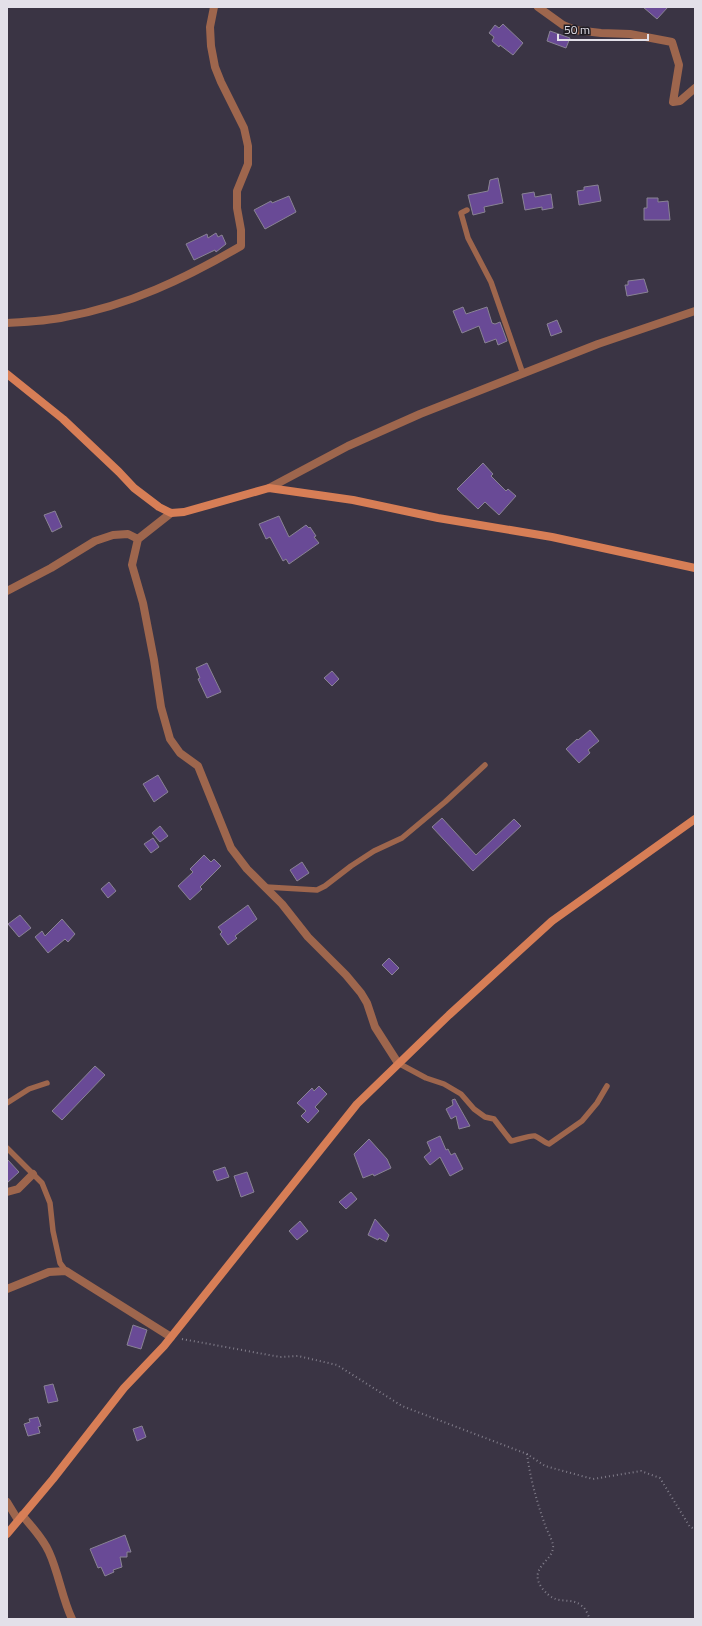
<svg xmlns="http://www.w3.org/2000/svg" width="702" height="1626" font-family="'Titillium Web',sans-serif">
<rect width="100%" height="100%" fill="#3a3444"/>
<g fill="#694a96" stroke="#898394">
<polygon points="643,7 668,7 657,19"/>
<polygon points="503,24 523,43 513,55 500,45 499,47 492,41 494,37 489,33 495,25 499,28"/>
<polygon points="550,31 570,38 566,48 547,41"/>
<polygon points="498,178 503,203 484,207 485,212 473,215 468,195 488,191 490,180"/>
<polygon points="598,185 601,201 579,205 577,191 584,190 584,187"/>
<polygon points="534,192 535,197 551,194 553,208 542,210 542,207 525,210 522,194"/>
<polygon points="289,196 296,212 265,229 254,210 271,201 272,203"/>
<polygon points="647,198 658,198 658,202 668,201 670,220 644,220 644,208 647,208"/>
<polygon points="216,233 218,237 222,235 226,244 216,252 215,250 194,260 186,244 207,234 208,238"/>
<polygon points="644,279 648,292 627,296 625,285 628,285 628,281"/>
<polygon points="463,307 466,314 487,307 492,323 495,324 500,322 507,341 498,345 496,339 485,343 479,326 462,333 453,311"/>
<polygon points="557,320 562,332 551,336 547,324"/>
<polygon points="483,463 493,474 491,476 506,491 508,489 516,496 499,515 485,502 478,509 457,489"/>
<polygon points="55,511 62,527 52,532 44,515"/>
<polygon points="279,516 289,537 306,525 309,528 310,527 316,536 314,537 319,543 289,564 286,559 283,561 270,537 266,539 259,524"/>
<polygon points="207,663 221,692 207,698 198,679 200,678 196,668"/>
<polygon points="332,671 339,679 332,686 324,678"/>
<polygon points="590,730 599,741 588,750 590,753 579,763 566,749 577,739 578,740"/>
<polygon points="158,775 168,792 154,802 143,784"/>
<polygon points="442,818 476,855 514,819 521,826 473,871 432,827"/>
<polygon points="160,826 168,836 160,842 152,833"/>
<polygon points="153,838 159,847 151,853 144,844"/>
<polygon points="204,855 211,862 214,859 221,866 200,887 202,889 190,900 178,886 193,872 190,869"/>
<polygon points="302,862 309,873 297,881 290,870"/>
<polygon points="109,882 116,891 108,898 101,889"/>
<polygon points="248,905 257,919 235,936 237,938 228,945 220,934 222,932 218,927"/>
<polygon points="20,915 31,928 19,937 8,924"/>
<polygon points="62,919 75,934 68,942 65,939 48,953 35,937 42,931 45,936"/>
<polygon points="389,958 399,968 392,975 382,965"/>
<polygon points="95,1066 105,1075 62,1120 52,1111"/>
<polygon points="319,1086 327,1094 315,1107 319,1111 308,1123 301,1116 306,1111 297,1103 312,1088 314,1091"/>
<polygon points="455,1099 457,1103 470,1126 459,1129 456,1116 451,1119 446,1109 453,1105 452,1100"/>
<polygon points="440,1136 446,1150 448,1149 451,1155 455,1153 463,1169 450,1176 440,1157 430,1165 424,1157 431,1151 427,1142"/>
<polygon points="369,1139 387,1159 391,1168 374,1176 373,1174 363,1178 354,1154"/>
<polygon points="7,1159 19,1172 7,1183"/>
<polygon points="225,1167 229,1177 217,1181 213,1171"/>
<polygon points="247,1172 254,1192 241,1197 234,1176"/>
<polygon points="351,1192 357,1199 346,1209 339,1202"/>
<polygon points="375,1219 389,1235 386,1242 379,1238 378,1240 368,1235"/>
<polygon points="300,1221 308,1231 297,1240 289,1231"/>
<polygon points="133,1325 147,1330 141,1349 127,1345"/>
<polygon points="53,1384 58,1401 48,1403 44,1386"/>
<polygon points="38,1417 41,1426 38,1427 40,1433 28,1436 24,1424 30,1422 29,1419"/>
<polygon points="142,1426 146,1437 137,1441 133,1429"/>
<polygon points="125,1535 131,1552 127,1552 127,1557 120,1557 122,1567 113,1570 114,1572 105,1576 101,1567 98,1568 90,1549"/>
</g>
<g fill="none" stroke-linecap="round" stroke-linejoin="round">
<g stroke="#827e8b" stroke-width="2" stroke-dasharray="1 3" stroke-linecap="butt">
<polyline points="182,1339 280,1357 298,1356 337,1365 402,1406 527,1454 545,1466 593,1479 641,1471 660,1478 690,1527 695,1529"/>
<path d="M527,1454C530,1477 536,1499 544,1522C546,1529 552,1539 553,1545C555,1561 527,1567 542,1588C557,1608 569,1595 582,1606C586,1609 588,1615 590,1619"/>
</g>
<g stroke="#9e664d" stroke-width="5.5">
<polyline points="467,210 461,213 468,238 491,282 523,374"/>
<polyline points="266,887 317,890 325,886 351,866 374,851 402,838 445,802 485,765"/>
<path d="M398,1063L426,1078L444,1084L461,1094L474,1109L485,1117L494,1119L511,1141C517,1140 531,1135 535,1136C540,1138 543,1142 549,1144L582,1121L597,1103L607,1086"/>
<polyline points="7,1103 29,1089 47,1083"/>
<polyline points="7,1148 42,1183 50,1203 53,1231 60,1263 66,1271"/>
</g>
<g stroke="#9e664d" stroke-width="8">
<polyline points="538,7 563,25 575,30 601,33 630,34 672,42 679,65 673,102 680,101 695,88"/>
<path d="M7,323C25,322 47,321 65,317C128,306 186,278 241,246V230L237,208V191L248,164V146L244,128L221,82L215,67L211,46L210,27L214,7"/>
<polyline points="269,488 348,446 420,414 598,344 695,311"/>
<polyline points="171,513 138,539 132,565 143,603 154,660 161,707 170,739 180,753 198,766 231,848 247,869 282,904 308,937 346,975 361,993 367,1003 375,1027 398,1063"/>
<polyline points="7,591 51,568 95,541 113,535 128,534 138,539"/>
<polyline points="7,1192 18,1189 33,1174"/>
<polyline points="7,1289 49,1272 66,1271 171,1337"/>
<polyline points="7,1502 18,1520"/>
<path d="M22,1515C32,1527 43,1538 49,1552C59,1574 62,1598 72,1619"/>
</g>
<g stroke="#d77e56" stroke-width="8">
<polyline points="7,374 63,419 119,472 134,488 159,507 171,513 184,512 269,488 353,500 438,518 552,537 695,568"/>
<polyline points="7,1534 53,1479 124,1388 164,1346 357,1104 449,1015 552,921 695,819"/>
</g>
</g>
<rect width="702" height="1626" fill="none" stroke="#e3e0e9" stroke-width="16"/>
<path d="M558 34v6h90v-6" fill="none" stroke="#e3e0e9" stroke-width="2"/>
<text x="564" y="34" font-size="12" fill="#e3e0e9" stroke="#201d24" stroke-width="3" paint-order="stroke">50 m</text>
</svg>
